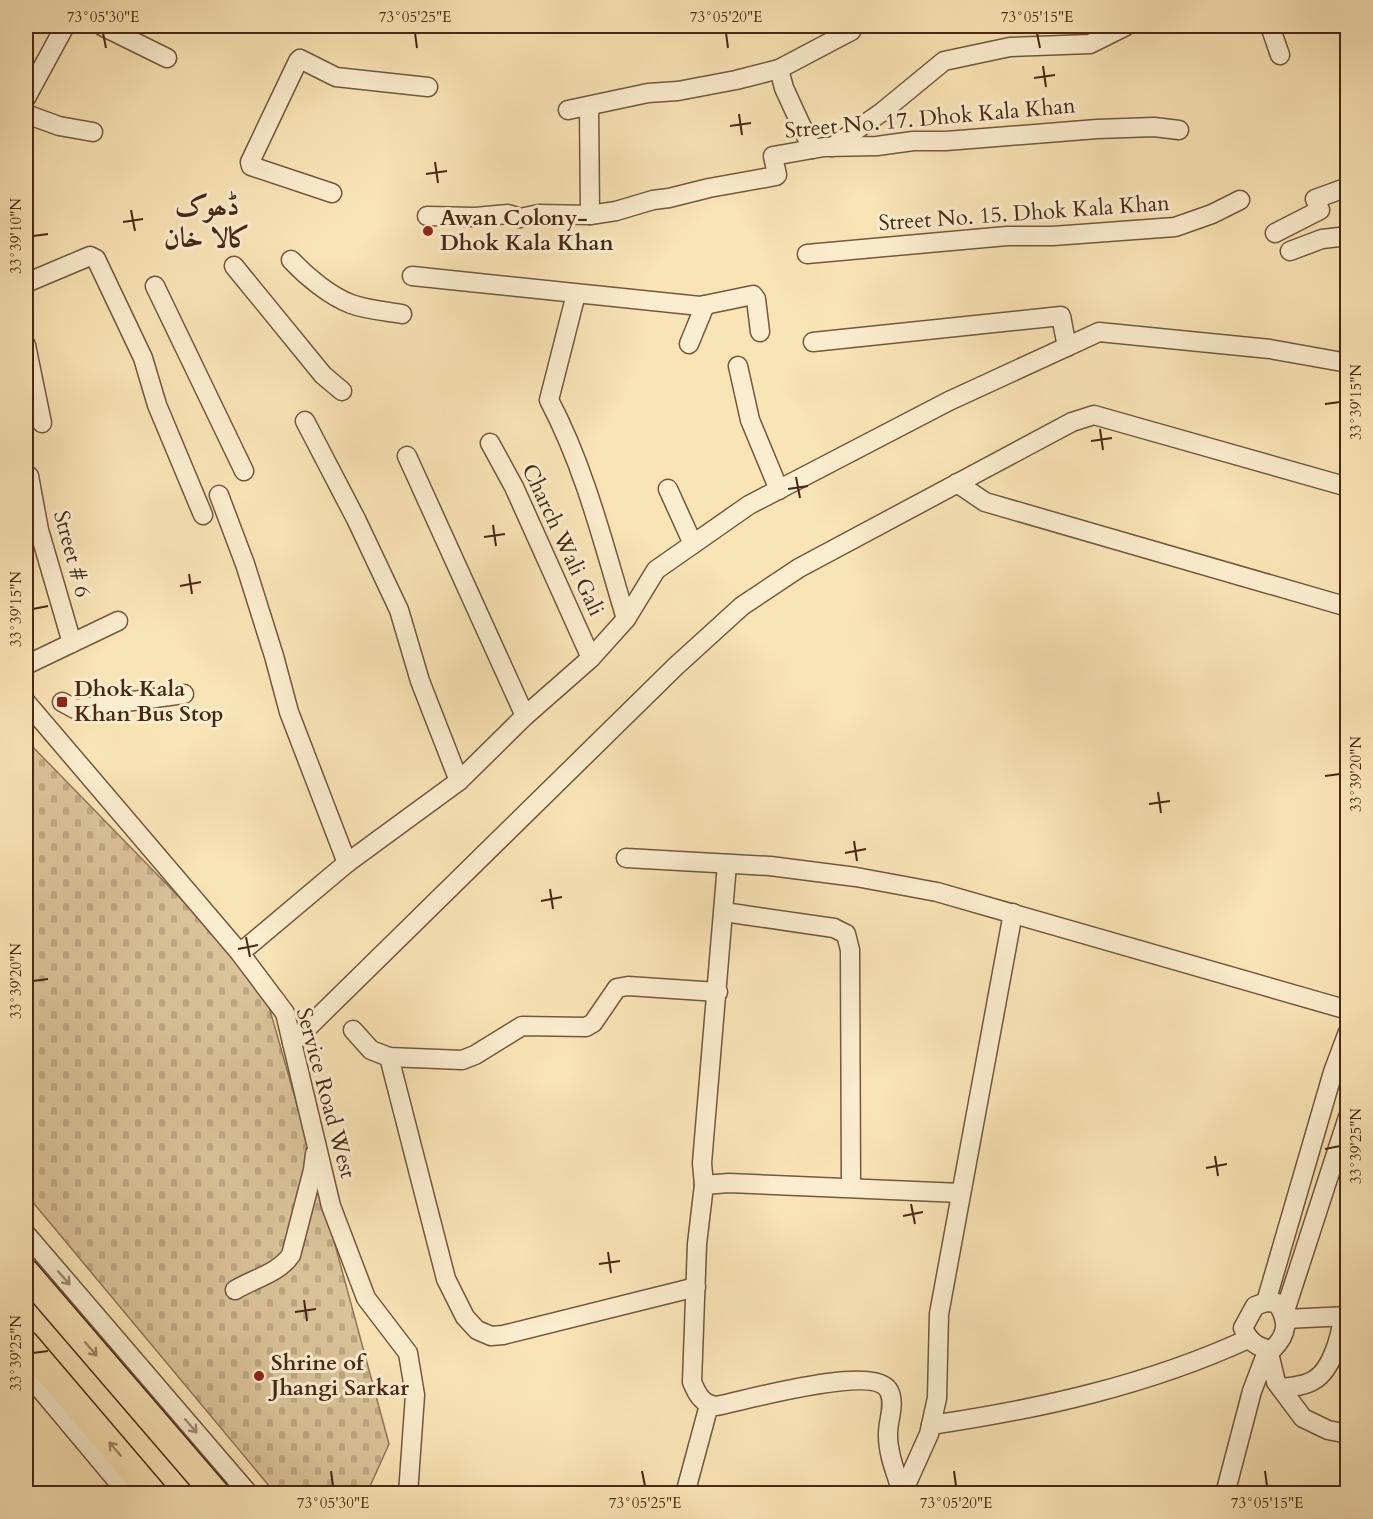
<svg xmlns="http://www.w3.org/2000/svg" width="1373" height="1519" font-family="Cardo,Amiri,serif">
<defs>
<pattern id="cemetery-stones" width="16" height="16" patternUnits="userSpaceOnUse" patternTransform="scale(1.5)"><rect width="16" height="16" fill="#dbc49a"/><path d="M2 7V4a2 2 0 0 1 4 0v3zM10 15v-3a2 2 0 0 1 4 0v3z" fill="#bda884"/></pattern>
</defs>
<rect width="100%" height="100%" fill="#f9e4b5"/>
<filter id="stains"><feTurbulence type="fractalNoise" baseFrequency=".00333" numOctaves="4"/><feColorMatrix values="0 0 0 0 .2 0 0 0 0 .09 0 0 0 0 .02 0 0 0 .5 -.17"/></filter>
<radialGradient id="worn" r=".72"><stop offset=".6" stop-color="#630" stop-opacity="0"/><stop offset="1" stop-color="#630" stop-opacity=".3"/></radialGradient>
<polygon fill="url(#cemetery-stones)" stroke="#917658" stroke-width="1.5" points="26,740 262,982 301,1119 389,1444 367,1493 275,1493 26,1194"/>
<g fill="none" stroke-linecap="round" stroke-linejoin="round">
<g stroke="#74573d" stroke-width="21">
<g id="minor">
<polyline points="102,26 167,58"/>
<polyline points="1270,26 1280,55"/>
<polyline points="779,69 784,88 812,149"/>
<polyline points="26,98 65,26"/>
<polyline points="589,106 590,215"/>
<polyline points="568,110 648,93 678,91 736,80 779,69 851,31 854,26"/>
<polyline points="26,114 59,126 93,132"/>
<polyline points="832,147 882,112 944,61 1010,47 1090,44 1126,26"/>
<polyline points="332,193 251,166 250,162 298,61 300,59 336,77 428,87"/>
<polyline points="427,216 475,217 508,214 520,218 539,214 590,215 616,211 653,200 669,198 709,188 776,176 777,175 773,156 824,147 877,146 913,141 946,141 1097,129 1154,127 1179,130"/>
<polyline points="1275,233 1320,210 1315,199 1348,187"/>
<polyline points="1290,251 1322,239 1348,236"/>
<polyline points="807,254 1007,236 1053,236 1175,227 1212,214 1240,200"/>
<path d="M291,260C307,277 330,296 351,304C367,310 386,311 402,314"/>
<polyline points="234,266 323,375 342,391"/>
<polyline points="412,276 700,306 753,295 756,299 760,332"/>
<polyline points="26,283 90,256 96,259 143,358 157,405 203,515"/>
<polyline points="155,286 244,471"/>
<path d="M576,294L549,400C585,468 604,546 626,619"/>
<polyline points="813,342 1061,316 1067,347"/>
<polyline points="689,344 705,305"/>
<polyline points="26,345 42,423"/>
<polyline points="738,366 750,420 779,490"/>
<polyline points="305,421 356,519 399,610 420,681 459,781"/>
<polyline points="490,443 514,487 591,658"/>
<polyline points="407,456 525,716"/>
<polyline points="29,476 39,530 72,643"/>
<polyline points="957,483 985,502 1348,607"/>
<polyline points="668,489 693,544"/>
<polyline points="219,495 245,564 274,656 289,712 347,863"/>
<polyline points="26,665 118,621"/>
<polyline points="26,702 240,953 285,1013 331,1206 366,1298 408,1353 415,1395 408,1494"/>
<polyline points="62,702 75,709 184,694"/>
<polyline points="626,858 770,866 856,877 937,892 1348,1010"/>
<polyline points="724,912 834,928 846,934 850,950 851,1187"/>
<polyline points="240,953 347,863 459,781 525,716 591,658 626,619 656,570 749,505 949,401 1099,332 1270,349 1348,363"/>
<polyline points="353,1030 371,1050 389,1057 462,1060 475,1055 522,1026 586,1027 593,1023 617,988 628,986 718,992"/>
<polyline points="292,1043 676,666 742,606 799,568 1072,422 1094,415 1348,487"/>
<polyline points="389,1057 446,1279 465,1317 477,1330 491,1336 503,1335 696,1287"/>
<polyline points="704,1185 702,1163 727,864"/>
<polyline points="26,1234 249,1494"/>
<path d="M235,1290C253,1279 279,1273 291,1255L313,1170L315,1154"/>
<polyline points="1266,1302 1333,1072 1348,1032"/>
<path d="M1266,1302L1277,1303C1289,1322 1288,1334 1272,1350C1257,1348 1249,1341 1243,1328L1255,1306Z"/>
<polyline points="1284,1314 1348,1117"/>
<polyline points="1285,1319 1348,1316"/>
<polyline points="1268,1349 1276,1382 1303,1418 1328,1430 1348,1434"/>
<polyline points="26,1372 128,1494"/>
<path d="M1281,1388C1291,1387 1305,1386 1314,1380C1332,1370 1341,1335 1343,1316"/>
<path d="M931,1425C1040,1409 1148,1385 1248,1339"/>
<path d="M902,1493C897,1475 888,1456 888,1436C887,1422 896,1405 889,1391C874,1363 744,1401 716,1406C702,1404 697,1394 692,1382L697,1244L704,1185L729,1183L961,1193"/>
<polyline points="685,1494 709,1405"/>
<polyline points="902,1494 929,1434 937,1398 939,1314 1013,913"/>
<polyline points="1225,1494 1252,1391 1268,1349"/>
</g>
</g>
<g stroke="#472815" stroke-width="30">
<g id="highway">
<polyline points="26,1273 216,1494"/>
<polyline points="26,1345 153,1494"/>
</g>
</g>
<use href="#minor" stroke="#fbedcf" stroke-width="18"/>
<use href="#highway" stroke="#f9e4b5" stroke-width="27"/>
</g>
<defs><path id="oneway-shaft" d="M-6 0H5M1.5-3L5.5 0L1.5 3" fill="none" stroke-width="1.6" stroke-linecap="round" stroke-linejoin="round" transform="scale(1.5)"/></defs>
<g stroke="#a18a72">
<use href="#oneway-shaft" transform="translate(64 1278) rotate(49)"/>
<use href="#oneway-shaft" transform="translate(191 1426) rotate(49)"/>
</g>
<g stroke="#a08665">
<use href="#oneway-shaft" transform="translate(91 1349) rotate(49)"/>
<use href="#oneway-shaft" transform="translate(115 1449) rotate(-131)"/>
</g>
<path fill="none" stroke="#472815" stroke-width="2" d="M103,33L106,48M415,33L417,48M726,33L728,48M1037,33L1040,48M1043,66L1046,87M1034,78L1055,75M739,114L742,135M730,126L751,123M435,162L438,183M426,174L447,171M131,210L135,231M123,222L143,219M33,236L48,234M1325,404L1340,402M1100,429L1103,450M1091,441L1112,438M796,477L800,498M788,489L808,486M493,525L496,546M484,537L505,534M189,574L192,594M180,586L201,582M33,609L48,606M1325,776L1340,774M1158,792L1161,813M1149,804L1170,801M854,841L857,861M845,853L866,849M550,889L553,909M541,901L562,897M246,937L250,957M238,949L258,945M33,981L48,979M1325,1149L1340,1146M1215,1156L1218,1176M1206,1168L1227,1164M911,1204L915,1224M903,1216L923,1212M608,1252L611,1273M599,1264L620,1261M304,1300L307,1321M295,1312L316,1309M33,1353L48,1351M331,1471L333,1486M642,1471L645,1486M954,1471L956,1486M1265,1471L1267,1486"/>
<g fill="#8f2418" stroke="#fbedcf" stroke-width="2">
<circle cx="428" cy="231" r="6"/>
<rect x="56" y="696" width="12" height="12" rx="3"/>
<circle cx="259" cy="1376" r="6"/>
</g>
<g text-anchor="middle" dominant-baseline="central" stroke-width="6" stroke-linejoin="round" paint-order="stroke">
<g font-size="22" fill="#472815" stroke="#fbedcf">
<text transform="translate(930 118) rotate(-5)">Street No. 17. Dhok Kala Khan</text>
<text transform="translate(1024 213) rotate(-4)">Street No. 15. Dhok Kala Khan</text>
<text transform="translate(563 540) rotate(65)">Charch Wali Gali</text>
<text transform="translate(72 554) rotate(75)">Street # 6</text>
<text transform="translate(326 1093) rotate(75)">Service Road West</text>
</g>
<g font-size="22" font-weight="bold" fill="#472815" stroke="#fbedcf" text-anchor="start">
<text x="440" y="218">Awan Colony-<tspan x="440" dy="25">Dhok Kala Khan</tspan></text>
<text x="74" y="689">Dhok Kala<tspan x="74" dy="25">Khan Bus Stop</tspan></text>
<text x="271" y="1363">Shrine of<tspan x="271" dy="25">Jhangi Sarkar</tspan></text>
</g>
<g font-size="28" font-weight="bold" fill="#472815" stroke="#fbedcf">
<text x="207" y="206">ڈھوک<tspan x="207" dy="32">کالا خان</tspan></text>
</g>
</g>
<rect width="1373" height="1519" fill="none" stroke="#f9e4b5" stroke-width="66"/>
<rect x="33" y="33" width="1307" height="1453" fill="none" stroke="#472815" stroke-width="2"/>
<g font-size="15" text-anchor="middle" fill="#472815">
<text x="103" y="22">73°05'30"E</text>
<text x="415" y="22">73°05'25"E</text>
<text x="726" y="22">73°05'20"E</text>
<text x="1037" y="22">73°05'15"E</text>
<text transform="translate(16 236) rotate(-90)" y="5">33°39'10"N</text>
<text transform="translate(1356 402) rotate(-90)" y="5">33°39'15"N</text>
<text transform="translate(16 609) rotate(-90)" y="5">33°39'15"N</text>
<text transform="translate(1356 774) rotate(-90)" y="5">33°39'20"N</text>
<text transform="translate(16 981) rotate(-90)" y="5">33°39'20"N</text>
<text transform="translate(1356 1146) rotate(-90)" y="5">33°39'25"N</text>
<text transform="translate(16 1353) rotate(-90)" y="5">33°39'25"N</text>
<text x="333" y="1508">73°05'30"E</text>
<text x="645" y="1508">73°05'25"E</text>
<text x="956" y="1508">73°05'20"E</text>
<text x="1267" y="1508">73°05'15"E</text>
</g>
<rect width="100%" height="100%" filter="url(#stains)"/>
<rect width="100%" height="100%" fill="url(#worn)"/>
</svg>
